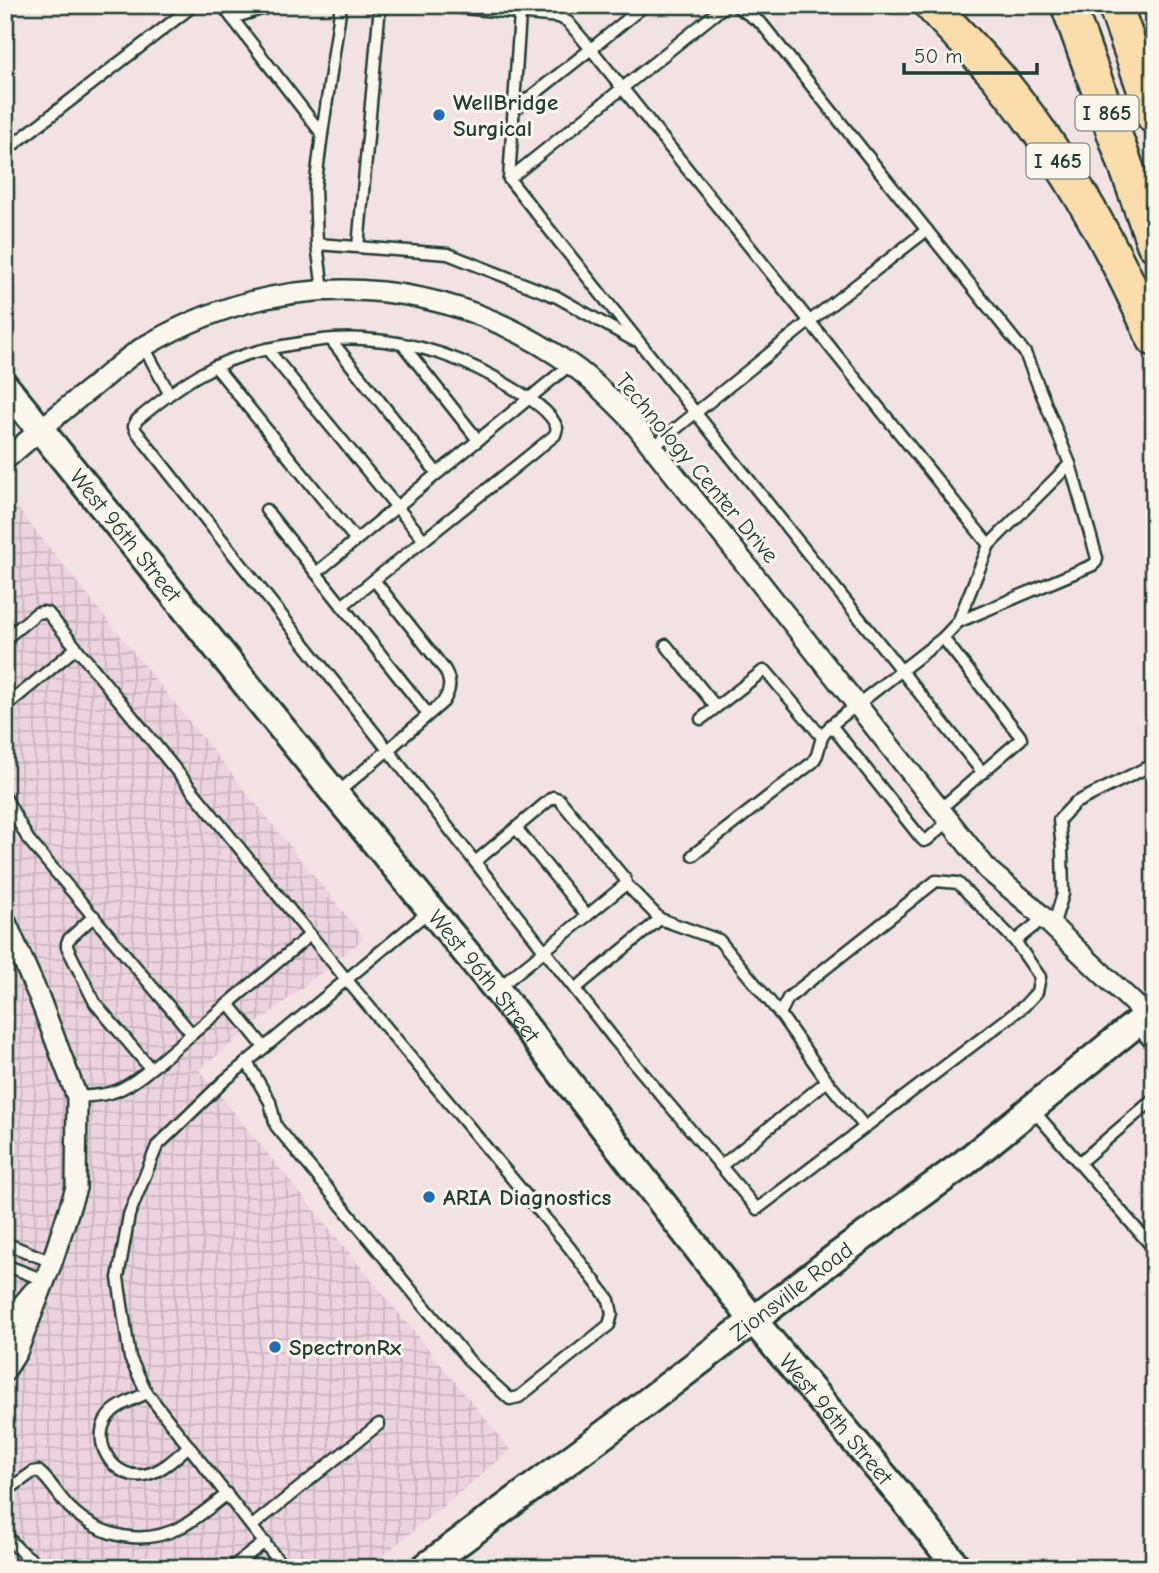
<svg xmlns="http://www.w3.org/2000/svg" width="1159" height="1573" font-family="'Comic Neue',sans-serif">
<defs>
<pattern id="industrial-grid" width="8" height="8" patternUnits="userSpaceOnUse" patternTransform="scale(1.75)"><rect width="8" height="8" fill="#edd3df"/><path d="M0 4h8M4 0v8" fill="none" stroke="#cbb6c0"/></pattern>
</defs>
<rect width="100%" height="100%" fill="#f3e2e4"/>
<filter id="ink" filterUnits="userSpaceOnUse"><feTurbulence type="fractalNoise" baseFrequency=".0143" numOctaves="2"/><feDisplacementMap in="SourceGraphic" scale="14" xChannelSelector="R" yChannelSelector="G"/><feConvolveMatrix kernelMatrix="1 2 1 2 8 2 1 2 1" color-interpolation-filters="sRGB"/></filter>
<g filter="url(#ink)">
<polygon fill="url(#industrial-grid)" points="5,493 364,938 199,1070 511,1450 368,1568 5,1568"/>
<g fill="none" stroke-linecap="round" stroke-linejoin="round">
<g stroke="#1f3d34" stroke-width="15">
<g id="lane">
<polyline points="222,5 322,134 315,188 317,244 323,290"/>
<polyline points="432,5 559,17 568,22 591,49 645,5"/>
<polyline points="520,14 509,179 983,773"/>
<polyline points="232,18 275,5"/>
<polyline points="514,110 591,49 989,545"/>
<polyline points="322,134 341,5"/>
<polyline points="5,151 194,5"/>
<polyline points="509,179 726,5"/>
<polyline points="317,244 448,254 557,297 633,340"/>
<polyline points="358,247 380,5"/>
<polyline points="331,340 437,473"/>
<polyline points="403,345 478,440"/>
<polyline points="144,347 169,393"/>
<path d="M267,349C212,361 179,385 137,420L134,426L136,431L388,750L336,794"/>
<polyline points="215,366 356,540"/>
<polyline points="653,447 810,321 927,230"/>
<polyline points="266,510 428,714"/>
<path d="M424,540L267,349C298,343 332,337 363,339C417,342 469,360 514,389C529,398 551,411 557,428L555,435L374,580L445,670C451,682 451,690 443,702L388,750L475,862L553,797L559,799L625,879L626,884L497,989"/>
<polyline points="316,573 571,364"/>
<polyline points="342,606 374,580"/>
<polyline points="958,622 1093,565 1096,562 1097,558 1070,464"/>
<polyline points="5,639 37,613 42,612 48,613 346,979 569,1247 609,1300 612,1314 609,1325 519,1397 510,1399 472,1364 276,1126 270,1102 247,1062"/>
<polyline points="666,645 716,707"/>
<polyline points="5,707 76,648"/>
<polyline points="701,719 763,671 766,671 822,737"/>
<polyline points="831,725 921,838 924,841 927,840 949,821"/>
<path d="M5,797L28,839L192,1034C172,1050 138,1083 116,1091C103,1096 90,1096 77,1097"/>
<polyline points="940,809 1021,739 1020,736 943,638"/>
<polyline points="516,828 587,916"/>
<polyline points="693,855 813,762 817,755 822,737 831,725 943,638 958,622 989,545 1070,464 1025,353 762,24 735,5"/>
<polyline points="475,862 614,1039 757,1209 865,1127"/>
<polyline points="626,884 660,919 719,940 780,1014"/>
<polyline points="94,916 69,939 67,943 67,947 95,1003 150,1068"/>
<polyline points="1053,926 1063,894 1062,849 1059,820 1075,803 1154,764"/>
<polyline points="1015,941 1040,977 1037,992 1024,1006 865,1127 827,1081 780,1014 788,998 936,881 958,883 1015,941 1044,918"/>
<polyline points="575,989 660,919"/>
<polyline points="229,1004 264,1047"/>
<polyline points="1136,1026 1154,1047"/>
<polyline points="192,1034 310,935"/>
<polyline points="1032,1109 1079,1163 1154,1099"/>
<polyline points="1079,1163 1154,1249"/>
<polyline points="721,1166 827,1081"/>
<polyline points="5,1243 52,1262"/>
<polyline points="5,1265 44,1280"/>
<path d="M147,1393C137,1398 122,1403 113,1411C85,1436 113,1484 148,1474C164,1470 177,1456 189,1446"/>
<path d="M5,1492L33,1472L38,1471C51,1481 58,1496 70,1508C101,1538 144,1547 183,1526C199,1517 213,1505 227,1494"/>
<polyline points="252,1526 379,1424"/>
<polyline points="5,1534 17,1548 42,1568"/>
<polyline points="231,1568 265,1542"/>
<polyline points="284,1568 147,1393 130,1358 118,1278 129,1215 157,1146 224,1081 428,912"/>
</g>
</g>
<g stroke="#1f3d34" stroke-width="24">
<g id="street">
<path d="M5,460C35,434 64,409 95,385C111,372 127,357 145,346C284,264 442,273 573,366C593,380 611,399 628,416L988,870L1030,905L1146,1015"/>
<polyline points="5,920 39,997 77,1097 76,1188 52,1262 17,1352 5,1371"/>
<polyline points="5,1325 34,1291"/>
</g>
</g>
<g stroke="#1f3d34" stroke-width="32">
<g id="secondary">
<path id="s1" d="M5,386L336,795L497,990L753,1320L905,1501L958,1568"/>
<path id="s2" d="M424,1568L626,1418L837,1256L963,1164L1154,1009"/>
</g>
</g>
<g stroke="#1f3d34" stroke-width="38">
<g id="highway">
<path d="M931,5C953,29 976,52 997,76C1062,155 1113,245 1154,339"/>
<polyline points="1068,5 1154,244"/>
<polyline points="1115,5 1154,117"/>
</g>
</g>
<use href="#lane" stroke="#fbf7ec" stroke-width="10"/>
<use href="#street" stroke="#fbf7ec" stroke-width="19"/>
<use href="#secondary" stroke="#fbf7ec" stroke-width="26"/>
<use href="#highway" stroke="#faddab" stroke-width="33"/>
</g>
</g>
<g fill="#1f6fb2" stroke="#fbf7ec" stroke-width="2.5">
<circle cx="439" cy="115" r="7"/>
<circle cx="429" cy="1197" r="7"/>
<circle cx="275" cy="1347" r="7"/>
</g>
<g text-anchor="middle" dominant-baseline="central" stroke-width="6" stroke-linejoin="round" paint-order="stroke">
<g fill="#fbf7ec" stroke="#61756b" stroke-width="2">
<rect x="1075.5" y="95.5" width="63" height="35" rx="5"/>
<rect x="1026.5" y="143.5" width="63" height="35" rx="5"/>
</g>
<g font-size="21" font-weight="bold" fill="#1f3d34">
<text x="1107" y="113">I 865</text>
<text x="1058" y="161">I 465</text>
</g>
<g font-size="23" font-weight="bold" fill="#1f3d34" stroke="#fbf7ec" text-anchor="start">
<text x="453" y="102">WellBridge<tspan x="453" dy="26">Surgical</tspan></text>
<text x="443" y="1197">ARIA Diagnostics</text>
<text x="289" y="1347">SpectronRx</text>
</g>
<g font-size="23" fill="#1f3d34" stroke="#fbf7ec">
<text transform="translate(697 468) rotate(50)">Technology Center Drive</text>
<text stroke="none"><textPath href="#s1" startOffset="192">West 96th Street</textPath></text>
<text stroke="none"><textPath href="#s1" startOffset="760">West 96th Street</textPath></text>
<text stroke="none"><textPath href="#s2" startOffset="460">Zionsville Road</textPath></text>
<text stroke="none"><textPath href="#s1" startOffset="1326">West 96th Street</textPath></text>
</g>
</g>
<rect width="1159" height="1573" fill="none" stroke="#fbf7ec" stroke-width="28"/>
<rect x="14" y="14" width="1131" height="1545" fill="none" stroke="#1f3d34" stroke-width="2.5" filter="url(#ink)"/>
<path d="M904 63v10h133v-10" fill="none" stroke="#1f3d34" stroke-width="3.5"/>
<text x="914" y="63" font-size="21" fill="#1f3d34" stroke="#fbf7ec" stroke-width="5" paint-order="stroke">50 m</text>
</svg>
